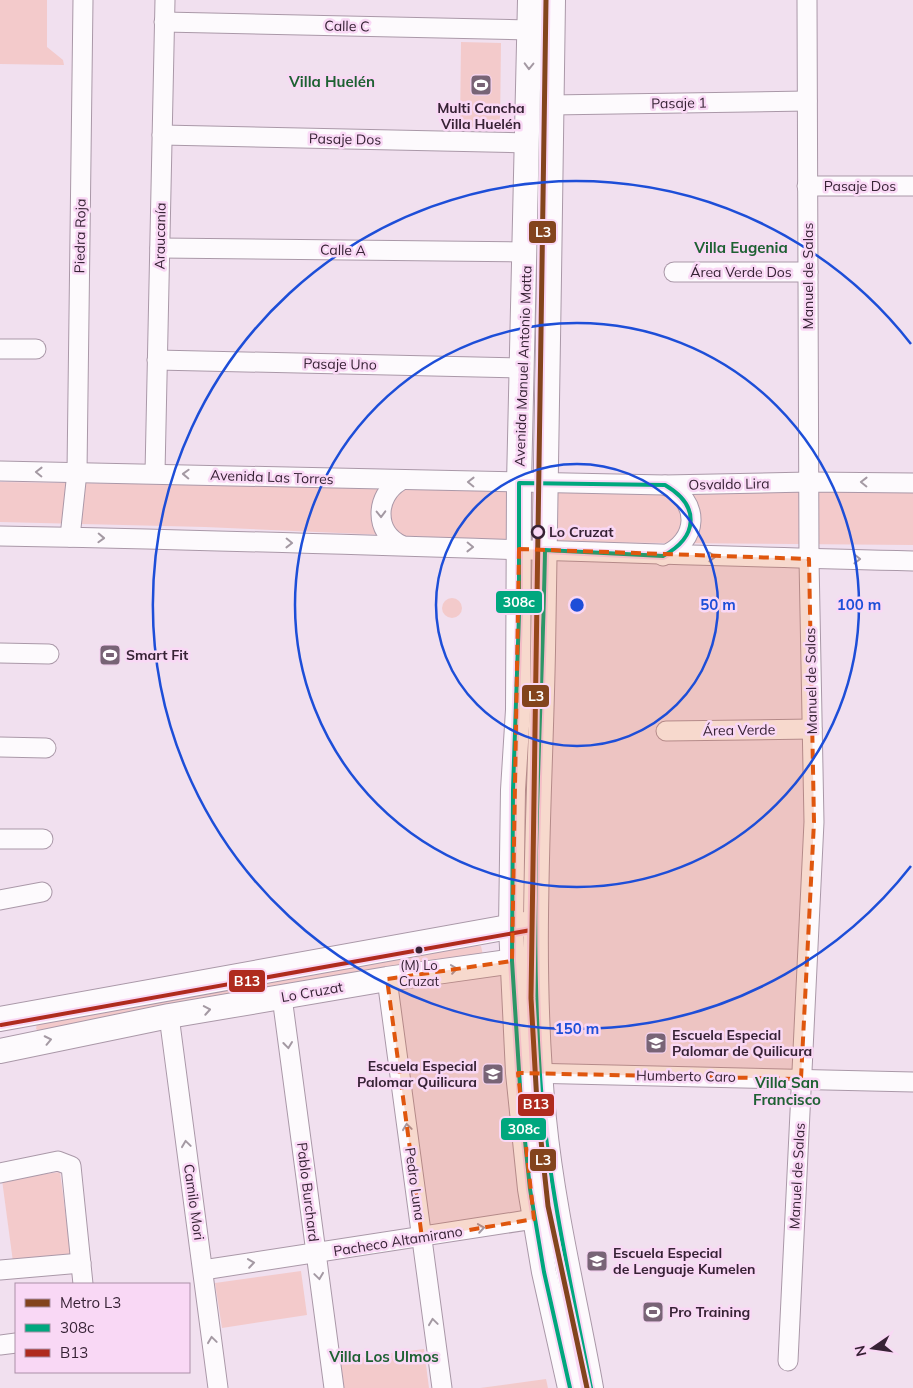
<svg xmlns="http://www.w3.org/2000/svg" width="913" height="1388" font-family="Mulish,sans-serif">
<rect width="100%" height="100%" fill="#f1e0ef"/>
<g fill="#f3cacb">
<polygon points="0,0 47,0 47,47 63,60 64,65 0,64"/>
<polygon points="461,42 501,43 500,128 460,127"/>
<polygon points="0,482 548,490 913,491 913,545 546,542 205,527 0,522"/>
<circle cx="452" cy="608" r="10"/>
<polygon points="476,946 481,946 483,955 42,1033 36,1029 37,1023 167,999"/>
<polygon points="60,1172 71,1254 13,1262 2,1180"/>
<polygon points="301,1271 307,1315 222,1328 215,1283"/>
<polygon points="424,1349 429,1388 339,1388 335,1361"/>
<polygon points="546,1379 548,1388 480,1388"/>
</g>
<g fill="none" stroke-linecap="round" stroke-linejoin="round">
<g stroke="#aa98a8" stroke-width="21">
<g id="minor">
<polyline points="164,22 530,30"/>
<polyline points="551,105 807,101"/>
<polyline points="162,135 528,143"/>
<polyline points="807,186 913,186"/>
<polyline points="160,248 526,252"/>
<polyline points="674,272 808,272"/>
<polyline points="0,349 36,349"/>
<polyline points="157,360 523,368"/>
<polyline points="0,471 665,485 809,482 913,483"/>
<polyline points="155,473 165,0"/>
<path d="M400,481C375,496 374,532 401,545"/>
<path d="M0,536C304,541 609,554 913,561"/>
<polyline points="70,537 77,472 83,0"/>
<path d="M663,556C699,542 701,500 665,485"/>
<polyline points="0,653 49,654"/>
<polyline points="666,731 812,729"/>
<polyline points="0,747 46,748"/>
<polyline points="0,839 43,839"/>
<polyline points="0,900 42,892"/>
<polyline points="387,979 442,1388"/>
<polyline points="282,997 334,1388"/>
<polyline points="169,1016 218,1388"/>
<polyline points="527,1073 913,1082"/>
<polyline points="0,1173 58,1161 71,1166 83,1284"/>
<polyline points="0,1270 81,1263"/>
<polyline points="203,1270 534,1219"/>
<polyline points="0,1345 16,1343"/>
<polyline points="788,1361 814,822 809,559 807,0"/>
</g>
</g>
<g stroke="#aa98a8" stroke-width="26">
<g id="major">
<polyline points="530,0 519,483 518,710 513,790 511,927 518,1073 530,1189 544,1272 570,1388"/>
<path d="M553,0C549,217 548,434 543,651C540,806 528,964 544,1119C553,1210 575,1299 591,1388"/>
<polyline points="0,1019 525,924"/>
<polyline points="0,1051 169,1016 387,979 528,959"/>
</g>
</g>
<use href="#minor" stroke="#fdfafd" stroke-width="19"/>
<use href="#major" stroke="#fdfafd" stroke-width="24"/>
<g stroke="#f9d8f5" stroke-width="8">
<path id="bus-1" d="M570,1388L544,1272L530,1189L521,1102L512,961L513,790L519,615V483L665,485C701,506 698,537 663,556L545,550C542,725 528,900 540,1075C547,1180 571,1284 591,1388"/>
</g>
<g stroke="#f9d8f5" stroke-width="8">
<path id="bus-2" d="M1,1025L531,930C531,1009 532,1087 543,1165C553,1240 571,1314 585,1388"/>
</g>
<use href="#bus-1" stroke="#00a77e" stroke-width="4"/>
<use href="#bus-2" stroke="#af2b1e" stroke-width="4"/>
<g stroke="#f9d8f5" stroke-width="9">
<polyline id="metro-1" points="546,0 531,998 537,1103 548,1206 587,1388"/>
</g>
<use href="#metro-1" stroke="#83441d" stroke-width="5"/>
</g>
<defs><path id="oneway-chevron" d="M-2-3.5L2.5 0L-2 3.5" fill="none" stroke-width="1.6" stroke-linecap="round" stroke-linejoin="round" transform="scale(1.25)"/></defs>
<g stroke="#a499a3">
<use href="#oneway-chevron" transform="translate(529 66) rotate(91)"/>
<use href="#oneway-chevron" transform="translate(39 472) rotate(-179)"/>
<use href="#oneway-chevron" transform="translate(186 474) rotate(-178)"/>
<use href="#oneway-chevron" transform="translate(471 482) rotate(-179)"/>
<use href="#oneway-chevron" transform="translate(864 482) rotate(-179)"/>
<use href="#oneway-chevron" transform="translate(381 514) rotate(89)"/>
<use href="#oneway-chevron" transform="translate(101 538) rotate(2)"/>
<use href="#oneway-chevron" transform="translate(289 543) rotate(1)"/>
<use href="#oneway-chevron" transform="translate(470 547) rotate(1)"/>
<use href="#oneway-chevron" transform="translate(712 557) rotate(1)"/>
<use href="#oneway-chevron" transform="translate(857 559) rotate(1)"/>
<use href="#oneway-chevron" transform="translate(454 969) rotate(-8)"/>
<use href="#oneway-chevron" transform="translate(207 1010) rotate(-10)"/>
<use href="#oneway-chevron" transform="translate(48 1040) rotate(-12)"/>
<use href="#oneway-chevron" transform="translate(288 1045) rotate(83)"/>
<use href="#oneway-chevron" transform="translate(407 1127) rotate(-98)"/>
<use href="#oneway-chevron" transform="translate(186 1144) rotate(-98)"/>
<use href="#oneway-chevron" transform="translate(481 1228) rotate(-9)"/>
<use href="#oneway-chevron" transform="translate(251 1263) rotate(-8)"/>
<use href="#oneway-chevron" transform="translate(319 1276) rotate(82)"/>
<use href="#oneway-chevron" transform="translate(433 1322) rotate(-98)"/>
<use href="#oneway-chevron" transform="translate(212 1340) rotate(-98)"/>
</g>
<path fill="#df560e" fill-opacity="0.2" stroke="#df560e" stroke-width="4" stroke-dasharray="10 6" stroke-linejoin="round" d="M519,549L809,559L814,822L801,1079L518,1073L534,1219L422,1238L387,979L512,961Z"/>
<g fill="none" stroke="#1d4ed8" stroke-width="2.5">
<circle cx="577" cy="605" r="141"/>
<circle cx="577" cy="605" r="282"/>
<path d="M911 866A424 424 0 1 1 911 344"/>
</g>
<defs>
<g id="stadium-square" transform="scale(1.125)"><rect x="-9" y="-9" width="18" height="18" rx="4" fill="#786476" stroke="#f9d8f5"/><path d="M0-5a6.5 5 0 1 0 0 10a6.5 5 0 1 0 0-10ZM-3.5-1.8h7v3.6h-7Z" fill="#fff"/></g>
<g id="school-square" transform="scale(1.125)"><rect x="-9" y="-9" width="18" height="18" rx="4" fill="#786476" stroke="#f9d8f5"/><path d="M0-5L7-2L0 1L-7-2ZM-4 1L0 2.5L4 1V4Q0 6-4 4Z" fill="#fff"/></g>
</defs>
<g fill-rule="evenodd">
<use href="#stadium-square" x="481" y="85"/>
<use href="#stadium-square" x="110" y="655"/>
<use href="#school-square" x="656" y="1043"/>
<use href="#school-square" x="493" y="1074"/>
<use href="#school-square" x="597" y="1261"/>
<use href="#stadium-square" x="653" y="1312"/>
</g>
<circle fill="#f9d8f5" stroke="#372235" stroke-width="2.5" cx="538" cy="532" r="6"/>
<circle fill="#372235" stroke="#f9d8f5" stroke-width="2" cx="419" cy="950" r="4.5"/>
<g text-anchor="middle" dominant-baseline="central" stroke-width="5" stroke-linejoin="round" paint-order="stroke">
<g font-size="13" fill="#372235" stroke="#f9d8f5">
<text x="419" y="965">(M) Lo<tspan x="419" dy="16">Cruzat</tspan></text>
</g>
<g font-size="14" fill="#372235" stroke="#f9d8f5">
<text transform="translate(347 26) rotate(1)">Calle C</text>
<text transform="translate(679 103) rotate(-1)">Pasaje 1</text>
<text transform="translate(345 139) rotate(1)">Pasaje Dos</text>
<text x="860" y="186">Pasaje Dos</text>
<text transform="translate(80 236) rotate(-89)">Piedra Roja</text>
<text transform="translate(160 236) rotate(-89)">Araucanía</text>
<text transform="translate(343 250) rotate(1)">Calle A</text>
<text x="741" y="272">Área Verde Dos</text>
<text transform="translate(808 276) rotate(-90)">Manuel de Salas</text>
<text transform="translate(340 364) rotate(1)">Pasaje Uno</text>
<text transform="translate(523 366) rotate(-88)">Avenida Manuel Antonio Matta</text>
<text transform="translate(272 477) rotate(2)">Avenida Las Torres</text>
<text transform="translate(729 484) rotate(-1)">Osvaldo Lira</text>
<text transform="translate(811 681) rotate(-91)">Manuel de Salas</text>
<text transform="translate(739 730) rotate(-1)">Área Verde</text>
<text transform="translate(312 992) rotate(-10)">Lo Cruzat</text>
<text transform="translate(686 1076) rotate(1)">Humberto Caro</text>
<text transform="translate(797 1176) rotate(-87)">Manuel de Salas</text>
<text transform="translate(415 1184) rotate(82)">Pedro Luna</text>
<text transform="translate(308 1192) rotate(83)">Pablo Burchard</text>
<text transform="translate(194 1202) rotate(82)">Camilo Mori</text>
<text transform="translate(398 1241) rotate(-9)">Pacheco Altamirano</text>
</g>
<g font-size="14" font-weight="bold" fill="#372235" stroke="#f9d8f5" text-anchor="start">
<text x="481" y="108" text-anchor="middle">Multi Cancha<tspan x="481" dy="16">Villa Huelén</tspan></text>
<text x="126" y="655">Smart Fit</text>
<text x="672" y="1035">Escuela Especial<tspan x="672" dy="16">Palomar de Quilicura</tspan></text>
<text x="477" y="1066" text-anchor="end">Escuela Especial<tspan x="477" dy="16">Palomar Quilicura</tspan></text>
<text x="613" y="1253">Escuela Especial<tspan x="613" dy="16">de Lenguaje Kumelen</tspan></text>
<text x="669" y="1312">Pro Training</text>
</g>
<g font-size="14" font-weight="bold" fill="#372235" stroke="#f9d8f5" text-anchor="start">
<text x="549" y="532">Lo Cruzat</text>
</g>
<g font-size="15" font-weight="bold" fill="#1e6133" stroke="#f9d8f5">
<text x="332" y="81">Villa Huelén</text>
<text x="741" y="247">Villa Eugenia</text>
<text x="787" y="1082">Villa San<tspan x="787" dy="17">Francisco</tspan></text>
<text x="384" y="1356">Villa Los Ulmos</text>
</g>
</g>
<circle cx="577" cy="605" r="8" fill="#1d4ed8" stroke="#f9d8f5" stroke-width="2.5"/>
<g font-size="15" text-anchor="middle" font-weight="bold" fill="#1d4ed8" stroke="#f9d8f5" stroke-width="5" stroke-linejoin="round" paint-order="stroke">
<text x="718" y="610">50 m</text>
<text x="859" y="610">100 m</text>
<text x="577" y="1034">150 m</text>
</g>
<g stroke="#f9d8f5" stroke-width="2">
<rect x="528" y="220" width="29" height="24" rx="5" fill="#83441d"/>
<rect x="495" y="590" width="48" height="24" rx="5" fill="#00a77e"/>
<rect x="521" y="684" width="29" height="24" rx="5" fill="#83441d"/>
<rect x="228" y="969" width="38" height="24" rx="5" fill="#af2b1e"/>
<rect x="517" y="1093" width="38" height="24" rx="5" fill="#af2b1e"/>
<rect x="500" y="1117" width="47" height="24" rx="5" fill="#00a77e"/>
<rect x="529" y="1148" width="28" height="24" rx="5" fill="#83441d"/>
</g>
<g font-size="14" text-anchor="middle" font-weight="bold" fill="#fff">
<text x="543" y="237">L3</text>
<text x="519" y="607">308c</text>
<text x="536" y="701">L3</text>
<text x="247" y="986">B13</text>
<text x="536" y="1109">B13</text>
<text x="524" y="1134">308c</text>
<text x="543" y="1165">L3</text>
</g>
<rect x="15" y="1283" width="175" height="90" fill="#f9d8f5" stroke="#ab8fa8"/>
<rect x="25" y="1299" width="25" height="8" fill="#83441d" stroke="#ab8fa8"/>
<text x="60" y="1308" font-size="15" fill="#372235">Metro L3</text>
<rect x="25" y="1324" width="25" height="8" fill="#00a77e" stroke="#ab8fa8"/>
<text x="60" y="1333" font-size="15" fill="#372235">308c</text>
<rect x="25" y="1349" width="25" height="8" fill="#af2b1e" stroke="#ab8fa8"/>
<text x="60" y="1358" font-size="15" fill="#372235">B13</text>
<g transform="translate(873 1348) rotate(257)" stroke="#f9d8f5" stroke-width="4" paint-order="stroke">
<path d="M0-4L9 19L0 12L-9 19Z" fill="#372235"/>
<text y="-8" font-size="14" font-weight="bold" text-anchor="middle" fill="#372235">N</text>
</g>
</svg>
